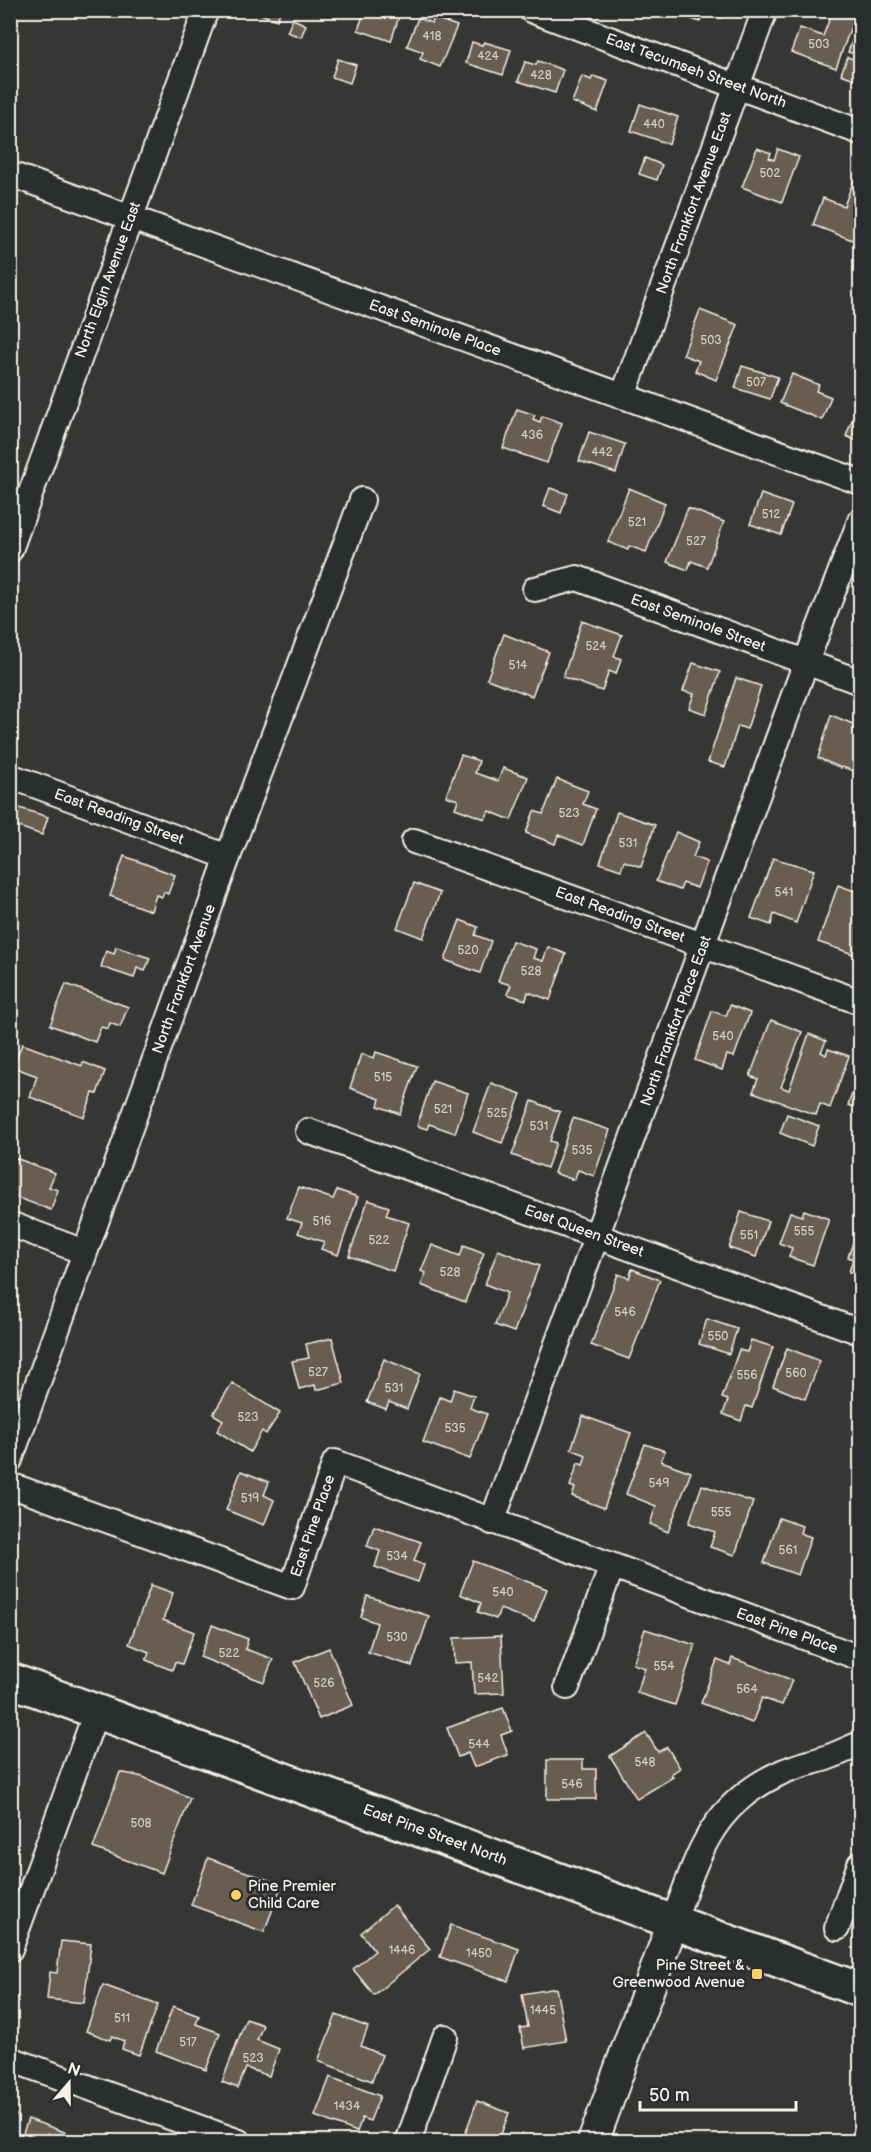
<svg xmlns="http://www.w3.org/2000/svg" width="871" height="2152" font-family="'Balsamiq Sans',sans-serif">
<rect width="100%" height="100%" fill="#363735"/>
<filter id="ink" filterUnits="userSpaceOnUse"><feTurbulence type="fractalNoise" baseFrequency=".0167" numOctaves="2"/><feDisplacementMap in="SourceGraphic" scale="12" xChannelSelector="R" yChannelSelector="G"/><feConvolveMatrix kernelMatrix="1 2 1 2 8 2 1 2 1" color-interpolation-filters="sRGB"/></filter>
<g filter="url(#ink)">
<g fill="#685d4f" stroke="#f4f1e8" stroke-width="1.5">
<polygon points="249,10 281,10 277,20"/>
<polygon points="365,10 401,10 391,41 358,30"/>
<polygon points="680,10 724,10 721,18 704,11 700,22 678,14"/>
<polygon points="833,10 857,10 836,68 791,52 800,28 823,36"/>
<polygon points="418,18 432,23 434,18 457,26 440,67 420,59 423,52 407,46"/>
<polygon points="293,19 306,25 301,37 287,32"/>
<polygon points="855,33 860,35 860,56 848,52"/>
<polygon points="472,42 482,45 484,42 511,50 503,75 466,63"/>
<polygon points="847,57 860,61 857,80 841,74"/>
<polygon points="338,59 356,65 350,83 332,77"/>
<polygon points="538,61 563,70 555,93 518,81 525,62 536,65"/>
<polygon points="582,76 591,80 593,76 608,81 597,112 572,102"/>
<polygon points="640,104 678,117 669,144 631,131"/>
<polygon points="757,148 771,153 769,158 774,160 778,149 799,157 782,202 742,187"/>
<polygon points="645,158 662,165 657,180 639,174"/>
<polygon points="854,179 860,182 860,243 813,225 823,198 844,206"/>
<polygon points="700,310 738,325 716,380 695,371 699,361 683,355"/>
<polygon points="742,366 778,377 770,399 735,388"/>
<polygon points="792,374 819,385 816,391 831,397 822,420 780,403"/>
<polygon points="860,399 860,442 846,436"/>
<polygon points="517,409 535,415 533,419 540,422 542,416 562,423 547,463 503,448"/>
<polygon points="589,432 625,444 616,473 579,461"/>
<polygon points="550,488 568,494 561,513 543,506"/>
<polygon points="629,488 665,503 646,552 629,546 628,550 608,542"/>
<polygon points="761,494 792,505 781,535 750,524"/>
<polygon points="688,508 724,522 707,567 691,561 688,570 667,562"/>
<polygon points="582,621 622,635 614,656 621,659 616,674 609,671 602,691 563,677"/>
<polygon points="504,634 549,652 532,696 487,679"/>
<polygon points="693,663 720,672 706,714 689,708 694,694 683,691"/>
<polygon points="736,678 761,686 747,729 738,726 725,767 708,762"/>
<polygon points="831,715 860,727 860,761 857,772 842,767 841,768 818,758"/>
<polygon points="461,755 479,761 475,773 498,781 503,768 528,777 511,820 489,811 485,819 455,808 458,800 446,796"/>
<polygon points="557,779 588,791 583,804 596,809 583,845 558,835 555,844 526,833 534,811 543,814"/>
<polygon points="10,805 48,817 42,835 10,824"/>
<polygon points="617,812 655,825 641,867 624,861 621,870 600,863"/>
<polygon points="676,832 699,842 693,857 707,862 697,888 683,883 680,890 656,881"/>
<polygon points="124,856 175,875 168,894 164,892 162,897 156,895 151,911 110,896"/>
<polygon points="773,858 814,870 796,923 774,914 771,925 751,918"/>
<polygon points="414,883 440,893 423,938 397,928"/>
<polygon points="838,885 860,893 860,943 856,955 818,942"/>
<polygon points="460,920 478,927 475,935 491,941 480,973 445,960"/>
<polygon points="512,941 536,949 533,958 543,961 548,947 566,954 550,1000 528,992 526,1000 507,994 511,985 498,981"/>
<polygon points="116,947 150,958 145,971 137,968 134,978 101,967 106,951 114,954"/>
<polygon points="66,984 128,1007 120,1027 110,1023 108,1029 101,1027 95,1042 50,1025"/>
<polygon points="730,1005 750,1013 734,1057 727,1055 722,1070 695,1060 712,1011 726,1016"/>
<polygon points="771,1020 802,1032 781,1087 789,1090 809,1034 826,1041 821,1052 826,1055 828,1049 849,1056 830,1108 820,1104 816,1115 753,1092 758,1079 750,1076"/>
<polygon points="22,1044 82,1066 83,1062 105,1071 97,1094 93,1093 84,1117 30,1097 37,1076 13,1067"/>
<polygon points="376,1052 417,1066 400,1114 378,1106 380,1099 350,1088 361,1054 374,1058"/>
<polygon points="432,1081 468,1093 455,1133 429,1124 427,1129 417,1126"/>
<polygon points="491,1083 521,1094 502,1143 473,1132"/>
<polygon points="856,1083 860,1085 860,1109 848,1105"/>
<polygon points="532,1101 560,1112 550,1141 556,1143 547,1168 512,1155"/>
<polygon points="787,1114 819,1126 812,1146 780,1133"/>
<polygon points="573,1118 610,1130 594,1176 578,1170 574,1180 554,1173"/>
<polygon points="10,1156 55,1173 49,1187 58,1190 51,1210 10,1195"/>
<polygon points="299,1187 333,1199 337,1190 358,1197 338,1255 321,1249 324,1242 298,1233 302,1223 287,1218"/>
<polygon points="368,1200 389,1207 386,1215 409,1223 393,1271 349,1256"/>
<polygon points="804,1210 829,1219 813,1265 789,1257 792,1248 779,1243 790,1212 802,1216"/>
<polygon points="741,1212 768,1221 756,1257 729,1248"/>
<polygon points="857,1231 860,1232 860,1280 857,1279 858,1275 849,1272 853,1259 848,1257"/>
<polygon points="432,1245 460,1256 464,1245 484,1253 465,1302 421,1285 426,1273 421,1271"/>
<polygon points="498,1250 539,1266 514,1332 495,1325 507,1293 485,1284"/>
<polygon points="632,1269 660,1280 629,1359 591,1345 618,1274 629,1278"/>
<polygon points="707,1319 737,1329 729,1354 699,1344"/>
<polygon points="332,1338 344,1383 316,1390 315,1385 299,1389 292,1361 309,1358 306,1344"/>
<polygon points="751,1340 773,1347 752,1408 746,1406 741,1421 723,1414 728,1400 722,1398 739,1350 747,1352"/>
<polygon points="787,1348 820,1361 805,1399 773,1386"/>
<polygon points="384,1359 420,1374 407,1409 389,1402 386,1409 367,1402"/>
<polygon points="232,1383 280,1413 266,1434 262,1431 250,1452 217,1431 223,1420 213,1414"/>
<polygon points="454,1389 474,1396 470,1408 487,1414 470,1459 423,1442 440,1397 450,1401"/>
<polygon points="583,1416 631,1433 604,1508 572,1496 575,1488 570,1486 578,1463 583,1465 586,1455 571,1449"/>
<polygon points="645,1444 665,1451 661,1461 691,1472 668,1532 650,1524 656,1506 626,1494"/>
<polygon points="241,1471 269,1482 264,1495 274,1500 264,1525 226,1510"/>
<polygon points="702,1485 753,1502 735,1555 710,1547 715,1532 689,1523"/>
<polygon points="779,1518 802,1526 800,1533 811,1537 798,1575 764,1563"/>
<polygon points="374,1526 421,1542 414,1561 424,1565 418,1582 375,1567 380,1551 367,1546"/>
<polygon points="473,1561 547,1589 534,1622 500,1609 496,1619 478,1612 481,1603 460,1594"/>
<polygon points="151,1585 173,1593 163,1620 194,1632 182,1664 175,1662 172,1670 146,1660 149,1652 129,1644"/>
<polygon points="367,1596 429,1616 412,1666 368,1652 377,1623 361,1617"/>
<polygon points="212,1625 248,1639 245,1649 273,1659 264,1682 200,1657"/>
<polygon points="645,1629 695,1645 675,1705 637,1693 645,1668 633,1664"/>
<polygon points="501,1636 504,1693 474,1694 472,1662 455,1663 454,1638"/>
<polygon points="329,1648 353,1705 319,1719 295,1662"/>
<polygon points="732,1658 792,1680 782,1705 762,1698 752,1723 701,1703 717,1660 730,1665"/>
<polygon points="503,1708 512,1731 501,1735 508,1755 474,1767 468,1753 458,1757 447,1728"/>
<polygon points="646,1733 658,1752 667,1747 680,1768 671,1774 673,1777 637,1799 610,1756"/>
<polygon points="547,1760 583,1760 583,1769 596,1769 596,1799 547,1799"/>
<polygon points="120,1772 143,1777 190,1798 162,1873 93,1848"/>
<polygon points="208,1858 282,1885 264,1932 191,1905"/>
<polygon points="394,1905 430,1949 374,1995 353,1969 375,1951 361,1933"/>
<polygon points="451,1925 519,1949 508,1981 440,1957"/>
<polygon points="61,1941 91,1944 84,2003 47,1999 50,1972 57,1973"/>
<polygon points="103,1985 158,2005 139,2055 122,2049 124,2041 112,2036 110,2040 86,2031"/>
<polygon points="556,1988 566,2041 524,2048 520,2028 528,2027 522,1994"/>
<polygon points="173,2006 199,2016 196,2024 220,2033 206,2070 156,2051"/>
<polygon points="336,2015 368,2027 361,2046 382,2055 372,2081 318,2061"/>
<polygon points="246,2019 263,2025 257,2040 279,2049 269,2076 246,2068 238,2088 222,2082"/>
<polygon points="330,2077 380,2096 370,2121 362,2118 357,2132 315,2116"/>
<polygon points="477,2101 509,2113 498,2142 462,2142"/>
<polygon points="10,2113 16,2115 10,2132"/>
<polygon points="28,2119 73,2135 71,2142 20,2142"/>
</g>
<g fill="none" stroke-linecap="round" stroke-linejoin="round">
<g stroke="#f4f1e8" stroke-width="28">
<g id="minor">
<polyline points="531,10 860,132"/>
<polyline points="10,174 860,482"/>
<polyline points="623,396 765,10"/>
<polyline points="10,550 206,10"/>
<polyline points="535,589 577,578 860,682"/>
<polyline points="10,776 228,857"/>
<polyline points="414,841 860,1002"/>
<polyline points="308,1131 860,1332"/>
<polyline points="10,1224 84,1252"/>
<polyline points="10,1460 228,857 362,500"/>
<polyline points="10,1485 292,1587 335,1462 860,1658"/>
<polyline points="492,1522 806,662 860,521"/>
<polyline points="567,1687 612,1566"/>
<path d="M673,1922C698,1856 709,1807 778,1774C793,1766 811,1763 826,1758C838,1754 849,1748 860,1744"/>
<polyline points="837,1928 860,1864"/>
<polyline points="10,1949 96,1712"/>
<polyline points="10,2059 239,2142"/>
<polyline points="408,2142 445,2037"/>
</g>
</g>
<g stroke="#f4f1e8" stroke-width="34">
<polyline id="tertiary" points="593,2142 673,1922"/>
</g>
<g stroke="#f4f1e8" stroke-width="38">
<polyline id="secondary" points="10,1680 860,1990"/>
</g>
<use href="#minor" stroke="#2a2d2e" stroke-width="24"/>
<use href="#tertiary" stroke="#2a2d2e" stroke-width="30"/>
<use href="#secondary" stroke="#2a2d2e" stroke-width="33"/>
</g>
</g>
<g fill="#ffd166" stroke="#2a2d2e" stroke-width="2">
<circle cx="236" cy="1895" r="6"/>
<rect x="751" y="1968" width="12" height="12" rx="3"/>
</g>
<g text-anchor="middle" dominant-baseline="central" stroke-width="6" stroke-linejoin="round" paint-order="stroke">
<g font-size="12" fill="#d1ccc2">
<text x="432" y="36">418</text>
<text x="819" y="44">503</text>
<text x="488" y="56">424</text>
<text x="541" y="75">428</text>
<text x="654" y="124">440</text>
<text x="770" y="173">502</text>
<text x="711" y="340">503</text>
<text x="756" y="382">507</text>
<text x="532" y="435">436</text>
<text x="602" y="452">442</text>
<text x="771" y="514">512</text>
<text x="637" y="522">521</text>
<text x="696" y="541">527</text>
<text x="596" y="646">524</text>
<text x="518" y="665">514</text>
<text x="569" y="813">523</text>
<text x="628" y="843">531</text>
<text x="784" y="892">541</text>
<text x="468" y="950">520</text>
<text x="531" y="971">528</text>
<text x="723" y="1036">540</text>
<text x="383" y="1077">515</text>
<text x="443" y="1109">521</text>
<text x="497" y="1113">525</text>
<text x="539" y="1126">531</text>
<text x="582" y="1150">535</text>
<text x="322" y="1221">516</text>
<text x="804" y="1231">555</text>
<text x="749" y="1235">551</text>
<text x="379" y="1240">522</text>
<text x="450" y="1272">528</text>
<text x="625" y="1312">546</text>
<text x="718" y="1336">550</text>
<text x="318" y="1372">527</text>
<text x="796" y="1373">560</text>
<text x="747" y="1375">556</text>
<text x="394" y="1388">531</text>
<text x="248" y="1417">523</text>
<text x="455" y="1428">535</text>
<text x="659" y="1483">549</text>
<text x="250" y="1498">519</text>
<text x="721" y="1512">555</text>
<text x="788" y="1550">561</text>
<text x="397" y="1556">534</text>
<text x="503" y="1592">540</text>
<text x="397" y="1637">530</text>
<text x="229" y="1653">522</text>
<text x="664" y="1666">554</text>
<text x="488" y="1678">542</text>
<text x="324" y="1683">526</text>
<text x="747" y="1689">564</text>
<text x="479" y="1744">544</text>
<text x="645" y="1762">548</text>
<text x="572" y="1784">546</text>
<text x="141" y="1823">508</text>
<text x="402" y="1950">1446</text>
<text x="479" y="1953">1450</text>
<text x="543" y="2010">1445</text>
<text x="122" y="2018">511</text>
<text x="188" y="2042">517</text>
<text x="253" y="2058">523</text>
<text x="347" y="2106">1434</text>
</g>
<g font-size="15" fill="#f4f1e8" stroke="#2a2d2e">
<text transform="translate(696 71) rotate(20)">East Tecumseh Street North</text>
<text transform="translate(694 203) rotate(-70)">North Frankfort Avenue East</text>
<text transform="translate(108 280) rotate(-70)">North Elgin Avenue East</text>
<text transform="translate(435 328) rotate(20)">East Seminole Place</text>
<text transform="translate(698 623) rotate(20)">East Seminole Street</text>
<text transform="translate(119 817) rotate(20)">East Reading Street</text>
<text transform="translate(620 915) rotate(20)">East Reading Street</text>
<text transform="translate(184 979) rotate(-70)">North Frankfort Avenue</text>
<text transform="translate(676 1021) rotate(-70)">North Frankfort Place East</text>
<text transform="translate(584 1231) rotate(20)">East Queen Street</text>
<text transform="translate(313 1526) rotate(-71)">East Pine Place</text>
<text transform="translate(787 1631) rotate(20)">East Pine Place</text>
<text transform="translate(435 1835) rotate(20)">East Pine Street North</text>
</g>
<g font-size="15" fill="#f4f1e8" stroke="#2a2d2e" text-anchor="start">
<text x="248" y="1886">Pine Premier<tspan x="248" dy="17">Child Care</tspan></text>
<text x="745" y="1965" text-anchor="end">Pine Street &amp;<tspan x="745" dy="17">Greenwood Avenue</tspan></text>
</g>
</g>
<rect width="871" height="2152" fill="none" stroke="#2a2d2e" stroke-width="36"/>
<rect x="18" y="18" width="835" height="2116" fill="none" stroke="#f4f1e8" stroke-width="2" filter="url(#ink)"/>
<g transform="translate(69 2083) rotate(20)" stroke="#2a2d2e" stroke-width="4.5" paint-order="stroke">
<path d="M0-4.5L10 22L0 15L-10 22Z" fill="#f4f1e8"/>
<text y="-9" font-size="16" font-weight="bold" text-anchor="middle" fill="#f4f1e8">N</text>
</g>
<path d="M640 2101v9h156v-9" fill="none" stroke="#f4f1e8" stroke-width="3"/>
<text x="649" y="2101" font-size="18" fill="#f4f1e8" stroke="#2a2d2e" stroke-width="4.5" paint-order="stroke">50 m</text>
</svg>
